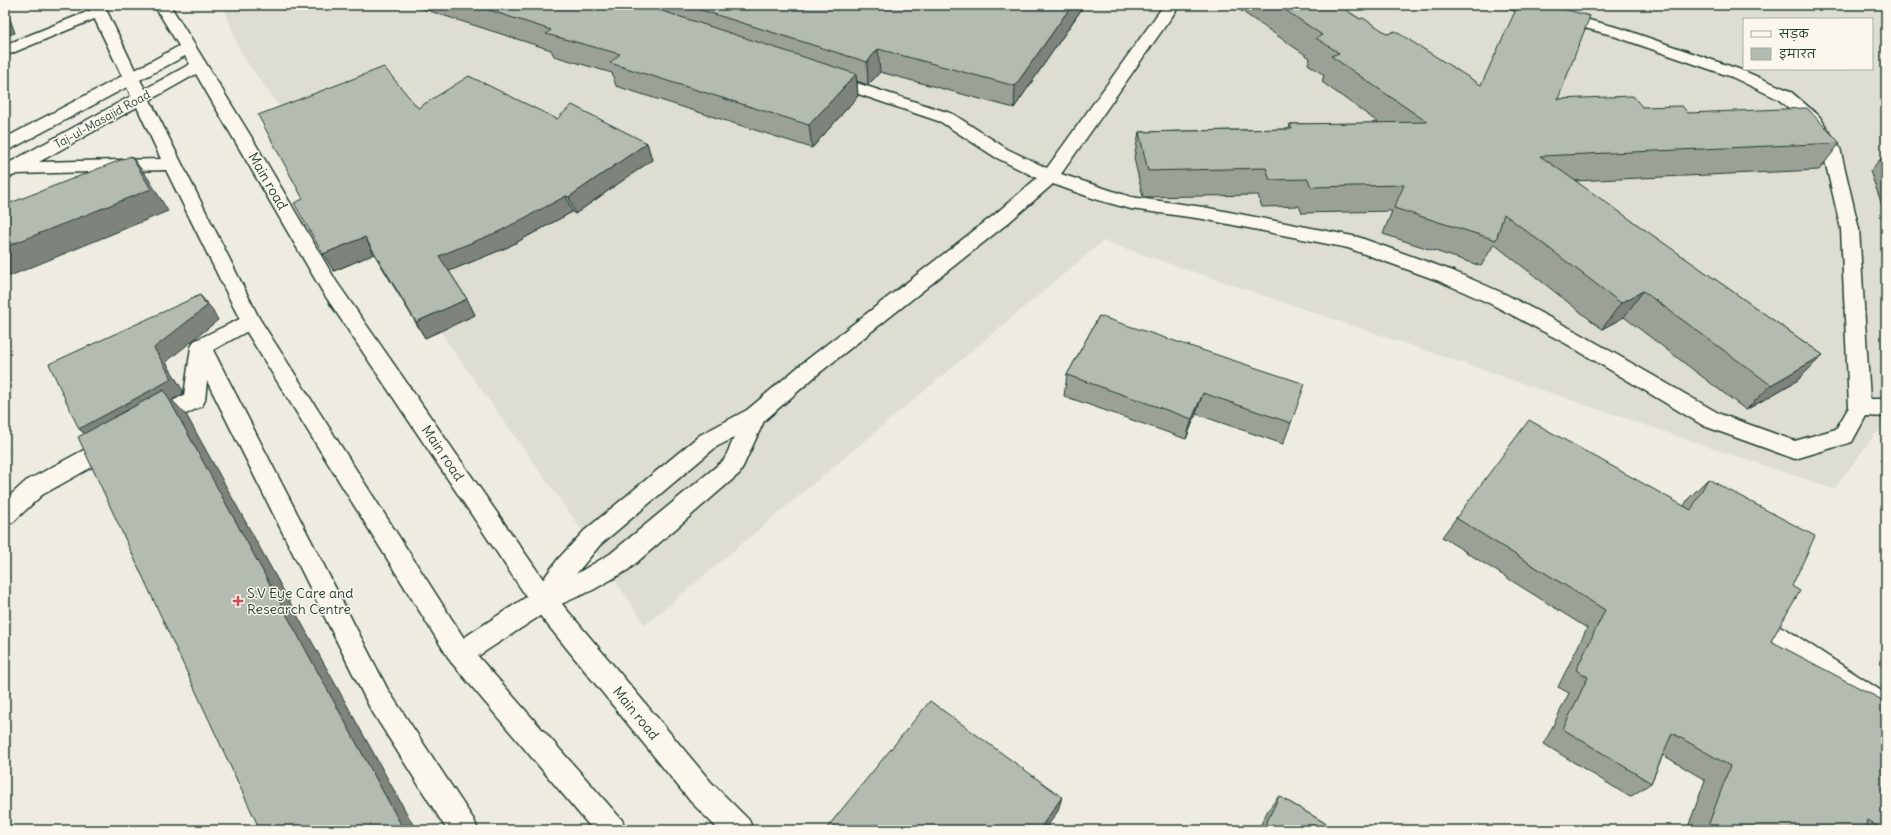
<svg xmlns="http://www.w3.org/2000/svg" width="1891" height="835" font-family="Delius,'Playpen Sans Deva',sans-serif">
<rect width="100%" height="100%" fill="#eeece1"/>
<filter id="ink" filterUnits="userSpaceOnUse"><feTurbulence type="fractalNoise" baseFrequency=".025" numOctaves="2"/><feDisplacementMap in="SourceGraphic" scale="8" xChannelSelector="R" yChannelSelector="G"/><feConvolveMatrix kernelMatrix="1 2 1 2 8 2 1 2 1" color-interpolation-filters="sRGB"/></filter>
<g filter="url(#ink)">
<path fill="#ddddd2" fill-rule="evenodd" d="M223,5H1886V429H1879L1834,489L1103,241L645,625L581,529L240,52ZM1744,19H1872V69H1744Z"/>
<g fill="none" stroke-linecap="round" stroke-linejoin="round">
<g stroke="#1f3d34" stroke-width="3">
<g id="minor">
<path d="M1164,5H1180L1061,174L1131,197L1203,207L1358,237L1453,271L1505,294L1579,333L1720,414L1795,441L1836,429L1849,407L1841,229L1822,148L1807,123L1778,99L1732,77L1608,34L1507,8L1504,5H1530L1620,28L1744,71L1790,91L1819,116L1840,148L1859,229L1870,399H1886V417L1866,416L1852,442L1795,459L1704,426L1565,343L1491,304L1439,281L1348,248L1203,219L1131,209L1098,200L1053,184L1008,223L818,374L764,421L740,473L628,570L593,590L552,608L469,662L460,666L451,662L447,654L451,646L534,592L558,559L584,531L700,435L747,410L804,362L994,215L1037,178L995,157L941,122L823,82L821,79L823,76L829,74L835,76L953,114L1007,149L1047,168ZM734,438L724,460L610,554L576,574L600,545L716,447Z"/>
<polygon points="99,7 104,9 107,12 104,15 5,56 5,45"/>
<polygon points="250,314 257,316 260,321 257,326 213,350 388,690 474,820 478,830 447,830 370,708 207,381 205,400 202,406 154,430 146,427 143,421 146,415 184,395 191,347 194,341"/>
<polygon points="114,435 122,438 125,444 122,450 42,495 13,522 5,525 5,500 26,481 106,438"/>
<polygon points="1777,625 1786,629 1886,694 1886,722 1877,718 1768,645 1764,637 1768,629"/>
</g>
</g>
<g stroke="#1f3d34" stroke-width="3">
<path id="major" d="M88,5H104L135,70L179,46L154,5H170L252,138L336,281L552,592L711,782L749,820L753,830H719L691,802L534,608L322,291L196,74L150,100L259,318L469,646L622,820L626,830H593L451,662L243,326L166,170L17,174L5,179V165L131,96L127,87L11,149L5,150V138L122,76ZM185,56L190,64L145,89L140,80ZM137,107L161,159L39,162Z"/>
</g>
<use href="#minor" fill="#fbf7ec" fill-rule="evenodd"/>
<use href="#major" fill="#fbf7ec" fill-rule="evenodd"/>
</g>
<g fill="#9ba197" stroke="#1f3d34">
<polygon points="411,5 1082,5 1081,10 1014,108 880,72 868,85 857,81 858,96 812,148 616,86 612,73 554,56 551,50"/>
<polygon points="1238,5 1338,5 1360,19 1388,34 1480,85 1558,99 1642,107 1688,113 1840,143 1819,170 1574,181 1823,355 1798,380 1746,410 1624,317 1602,329 1494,244 1481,266 1383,234 1392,211 1302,213 1299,206 1262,207 1258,195 1143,197 1134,158 1139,132 1289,129 1290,124 1379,123 1322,82 1324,75 1308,64 1310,58 1237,8"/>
<polygon points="418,108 557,119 647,143 652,160 575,214 572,212 508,247 449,271 467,299 475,315 425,338 374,254 334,271 323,254 303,199"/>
<polygon points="1884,155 1886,156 1886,216 1870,171"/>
<polygon points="1099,316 1291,423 1283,444 1196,414 1186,439 1064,396 1067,375"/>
<polygon points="1708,479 1792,586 1771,641 1886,830 1687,830 1705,780 1663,755 1651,783 1630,797 1544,744 1569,693 1558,687 1587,628 1442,537 1456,518 1684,506 1688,499"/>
<polygon points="1279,796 1337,830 1258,830 1268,810"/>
</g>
<g fill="#7e837b" stroke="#1f3d34">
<polygon points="5,5 15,33 5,36"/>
<polygon points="1072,5 1082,5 1081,10 1014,108 1015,86"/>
<polygon points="878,49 880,72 868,85 867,62"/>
<polygon points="856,74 858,96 812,148 809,125"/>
<polygon points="647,143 652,160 575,214 569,197"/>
<polygon points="131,156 148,178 168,211 5,278 5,247"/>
<polygon points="566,196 572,212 508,247 447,272 439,256"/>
<polygon points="365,237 374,254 334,271 323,254"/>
<polygon points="1643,291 1624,317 1602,329 1621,303"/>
<polygon points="200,295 212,309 218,320 166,362 183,391 183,394 172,400 187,416 416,830 404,830 94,442 79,429 154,348"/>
<polygon points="467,299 475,315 425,338 416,322"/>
<polygon points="1823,355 1798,380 1746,410 1771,385"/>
<polygon points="1203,393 1196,414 1186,439 1192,419"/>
<polygon points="5,447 8,450 5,453"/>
<polygon points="1062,797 1058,811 1045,830 1039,830"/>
</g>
<g fill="#b4bbb0" stroke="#1f3d34">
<polygon points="473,5 644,5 856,74 809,125 610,63 620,54 546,34 551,30"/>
<polygon points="685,5 1072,5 1015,86 878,49 867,62"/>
<polygon points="1278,5 1338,5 1360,19 1363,18 1388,34 1395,31 1481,85 1518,5 1548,5 1590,16 1558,99 1633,96 1642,107 1682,106 1688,113 1807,108 1840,143 1540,156 1823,355 1771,385 1643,291 1621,303 1504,214 1496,240 1394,208 1404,185 1311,187 1308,179 1270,180 1266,168 1148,171 1139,132 1292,129 1290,124 1427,122 1331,56 1339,53 1316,38 1322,35"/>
<polygon points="384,67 418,108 469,76 557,119 572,105 647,143 569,197 566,196 500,231 439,256 467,299 416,322 365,237 323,254 294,203 303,199 258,115"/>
<polygon points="131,156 151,189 5,247 5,205"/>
<polygon points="200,295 207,306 154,348 171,377 170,380 79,429 49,364"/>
<polygon points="1099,316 1305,384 1291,423 1203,393 1192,419 1067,375"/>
<polygon points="164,390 404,830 260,830 78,437"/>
<polygon points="1529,420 1691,510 1708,479 1815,536 1792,586 1800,591 1771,641 1886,702 1886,830 1883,830 1867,820 1865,830 1715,830 1708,826 1730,766 1672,733 1651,783 1563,729 1588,677 1576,670 1605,610 1456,518"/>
<polygon points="930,701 1062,797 1039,830 825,830"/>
<polygon points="1279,796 1337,830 1263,830"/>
</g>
</g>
<path fill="#d1495b" stroke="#fbf7ec" stroke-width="1.5" d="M236 595h4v4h4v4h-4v4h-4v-4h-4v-4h4z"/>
<g text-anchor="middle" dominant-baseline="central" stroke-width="3" stroke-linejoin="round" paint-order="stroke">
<g font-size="12" fill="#1f3d34" stroke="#fbf7ec">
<text transform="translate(102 119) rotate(-29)">Taj-ul-Masajid Road</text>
</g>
<g font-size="14" fill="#1f3d34" stroke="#fbf7ec">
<text transform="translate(268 181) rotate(60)">Main road</text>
<text transform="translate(443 453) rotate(56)">Main road</text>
<text transform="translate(636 713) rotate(51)">Main road</text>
</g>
<g font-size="14" fill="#1f3d34" stroke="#fbf7ec" text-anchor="start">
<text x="247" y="593">S.V Eye Care and<tspan x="247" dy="16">Research Centre</tspan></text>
</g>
</g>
<rect width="1891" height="835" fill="none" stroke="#fbf7ec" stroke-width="20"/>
<rect x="10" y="10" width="1871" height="815" fill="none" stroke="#1f3d34" stroke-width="1.5" filter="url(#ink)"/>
<rect x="1743" y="18" width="130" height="52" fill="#fbf7ec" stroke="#a3ada2"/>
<rect x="1751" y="31" width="20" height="6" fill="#fbf7ec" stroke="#a3ada2"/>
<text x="1779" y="38" font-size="12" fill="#1f3d34">सड़क</text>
<rect x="1751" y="48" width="20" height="12" fill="#b4bbb0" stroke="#a3ada2"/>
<text x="1779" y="58" font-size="12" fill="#1f3d34">इमारत</text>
</svg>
